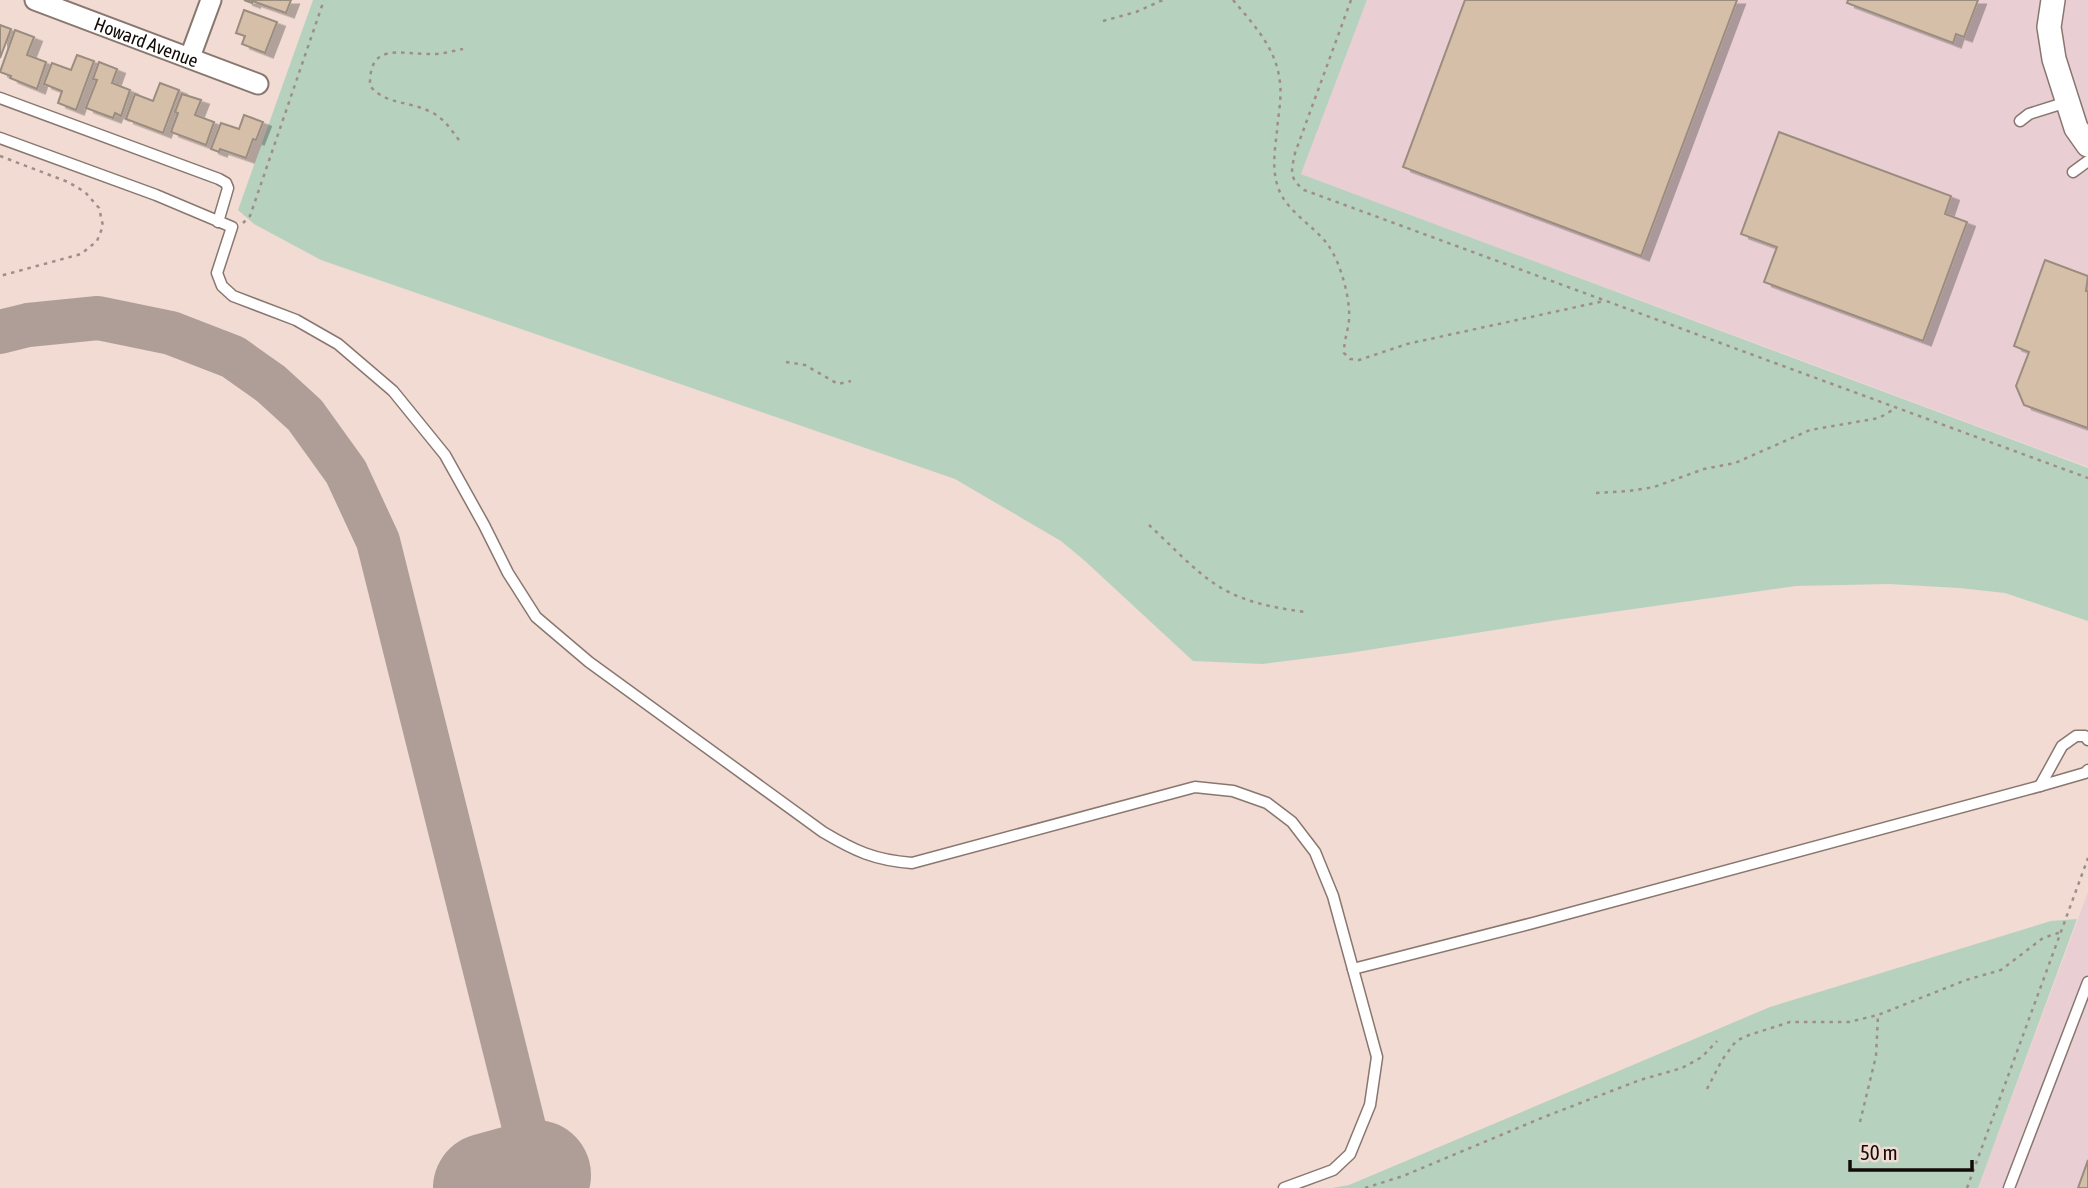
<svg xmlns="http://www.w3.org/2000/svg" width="2088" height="1188" font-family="'Asap Condensed',sans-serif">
<defs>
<filter id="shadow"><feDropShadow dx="8" dy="4.5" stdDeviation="0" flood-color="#0004"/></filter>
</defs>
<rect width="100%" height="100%" fill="#f1dbd3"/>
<g fill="#e9cfd4">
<polygon points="1367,0 2088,0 2088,467 1301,174"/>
<polygon points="2088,892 2088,1188 1978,1188"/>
</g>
<g fill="#b6d2bf">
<polygon points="313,0 1367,0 1301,174 2088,468 2088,621 2005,593 1959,588 1889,584 1796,586 1563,619 1349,653 1263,664 1193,661 1085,561 1061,541 955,479 321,260 254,224 238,210"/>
<polygon points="2077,919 1978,1188 1332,1188 1349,1185 1770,1007 2051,921"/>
</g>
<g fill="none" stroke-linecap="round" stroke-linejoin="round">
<polyline stroke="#af9e97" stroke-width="44" points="0,332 28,325 98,318 171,333 233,357 271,384 305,415 346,472 378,541 536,1175"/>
<polyline stroke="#af9e97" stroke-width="110" points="488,1188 536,1175"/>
</g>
<g fill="#d6bfa8" stroke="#9a8c7e" stroke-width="2" filter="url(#shadow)">
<polygon points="244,0 291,0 286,13 252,1 252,3"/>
<polygon points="1465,0 1737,0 1641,256 1403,167"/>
<polygon points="1848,0 1978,0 1964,37 1956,34 1953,43 1847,3"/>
<polygon points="244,10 277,22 265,53 242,44 245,36 236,33"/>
<polygon points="0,25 11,29 0,58"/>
<polygon points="15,30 34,37 27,55 46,62 37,89 10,78 11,76 0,72"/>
<polygon points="77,55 94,61 76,110 58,103 62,91 44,84 52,63 71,70"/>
<polygon points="99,62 117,69 112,83 130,90 121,116 115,113 113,118 86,108 97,80 93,79"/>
<polygon points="160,83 179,90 163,133 126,119 135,94 153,101"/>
<polygon points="182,94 201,100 195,115 214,122 206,145 171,132 178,113 175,112"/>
<polygon points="244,115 263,122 256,140 253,139 246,158 220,149 219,152 211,149 221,123 239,129"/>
<polygon points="1779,132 1951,196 1945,214 1967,222 1923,341 1764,282 1777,247 1741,234"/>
<polygon points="2045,260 2088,276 2086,291 2088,291 2088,428 2024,405 2016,386 2029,352 2014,346"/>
<polygon points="2088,1160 2088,1188 2078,1188"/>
</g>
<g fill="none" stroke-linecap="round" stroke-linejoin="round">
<g stroke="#89776f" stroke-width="13">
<g id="service">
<polyline points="0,98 219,179 226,183 228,188 218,222"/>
<polyline points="2020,121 2029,114 2067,102"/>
<path d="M0,138L156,195L232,227L217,273L222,286L233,296L296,320L338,344L393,391L445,455L484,525L508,573L536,617L589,662L823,832C855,851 874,860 912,863L1195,787L1233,791L1267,803L1292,822L1315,852L1333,896L1377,1057L1370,1105L1350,1154L1333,1170L1284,1188"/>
<polyline points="2073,172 2088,161"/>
<polyline points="2040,786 2062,746 2076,736 2085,736 2088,740"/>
<polyline points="1353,969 1533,923 2040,786 2085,773 2088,770"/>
<polyline points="2009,1188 2088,982"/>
</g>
</g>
<g stroke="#89776f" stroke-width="23">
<g id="minor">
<path id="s1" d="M35,0L258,84"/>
<polyline points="190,57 211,0"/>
</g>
</g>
<g stroke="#89776f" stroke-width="26">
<polyline id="tertiary" points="2053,0 2049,27 2054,59 2076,128 2088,145"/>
</g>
<g stroke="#9f8e88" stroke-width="2.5" stroke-dasharray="3.5 5" stroke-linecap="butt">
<path d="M1233,0C1254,25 1277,49 1280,83C1282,98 1278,115 1277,131C1275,148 1272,167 1277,184C1284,211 1313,224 1328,245C1341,263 1353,305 1348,327C1346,337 1344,343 1344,353L1350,359L1359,360L1407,344L1604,301"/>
<path d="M1351,0L1295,153C1291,172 1289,178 1304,190L2088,478"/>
<polyline points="1103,21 1136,12 1163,0"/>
<path d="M459,140C451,130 444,118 431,112C410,101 386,105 370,86C369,42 398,54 430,54C440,55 452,51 463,49"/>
<polyline points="0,156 68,182 85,192 99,208 103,226 97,241 81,254 0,276"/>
<polyline points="243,223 250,216 324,0"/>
<polyline points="786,362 805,365 838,384 851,381"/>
<polyline points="1596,493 1629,491 1654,487 1704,469 1735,463 1810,430 1879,418 1896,408"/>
<path d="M1149,525C1170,544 1194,571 1218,586C1245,603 1276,608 1306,612"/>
<polyline points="1707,1089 1722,1060 1736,1041 1749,1035 1790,1022 1849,1022 1878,1015 1966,980 2001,970 2043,938 2061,932"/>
<polyline points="1860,1122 1876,1056 1878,1015"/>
<polyline points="1365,1188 1403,1176 1544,1117 1640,1080 1682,1068 1702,1057 1717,1041"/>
<polyline points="1967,1188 2088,858"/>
</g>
<use href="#service" stroke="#fff" stroke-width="10"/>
<use href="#minor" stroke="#fff" stroke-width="19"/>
<use href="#tertiary" stroke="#fff" stroke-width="23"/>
</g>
<g text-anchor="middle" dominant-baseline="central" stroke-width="7" stroke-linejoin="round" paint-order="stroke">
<g font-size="19" fill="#120b08" stroke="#f1dbd3">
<text stroke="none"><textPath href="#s1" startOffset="119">Howard Avenue</textPath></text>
</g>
</g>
<path d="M1850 1160v10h122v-10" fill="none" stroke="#120b08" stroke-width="3.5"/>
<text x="1860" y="1160" font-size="21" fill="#120b08" stroke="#f1dbd3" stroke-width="5" paint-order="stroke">50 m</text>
</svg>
